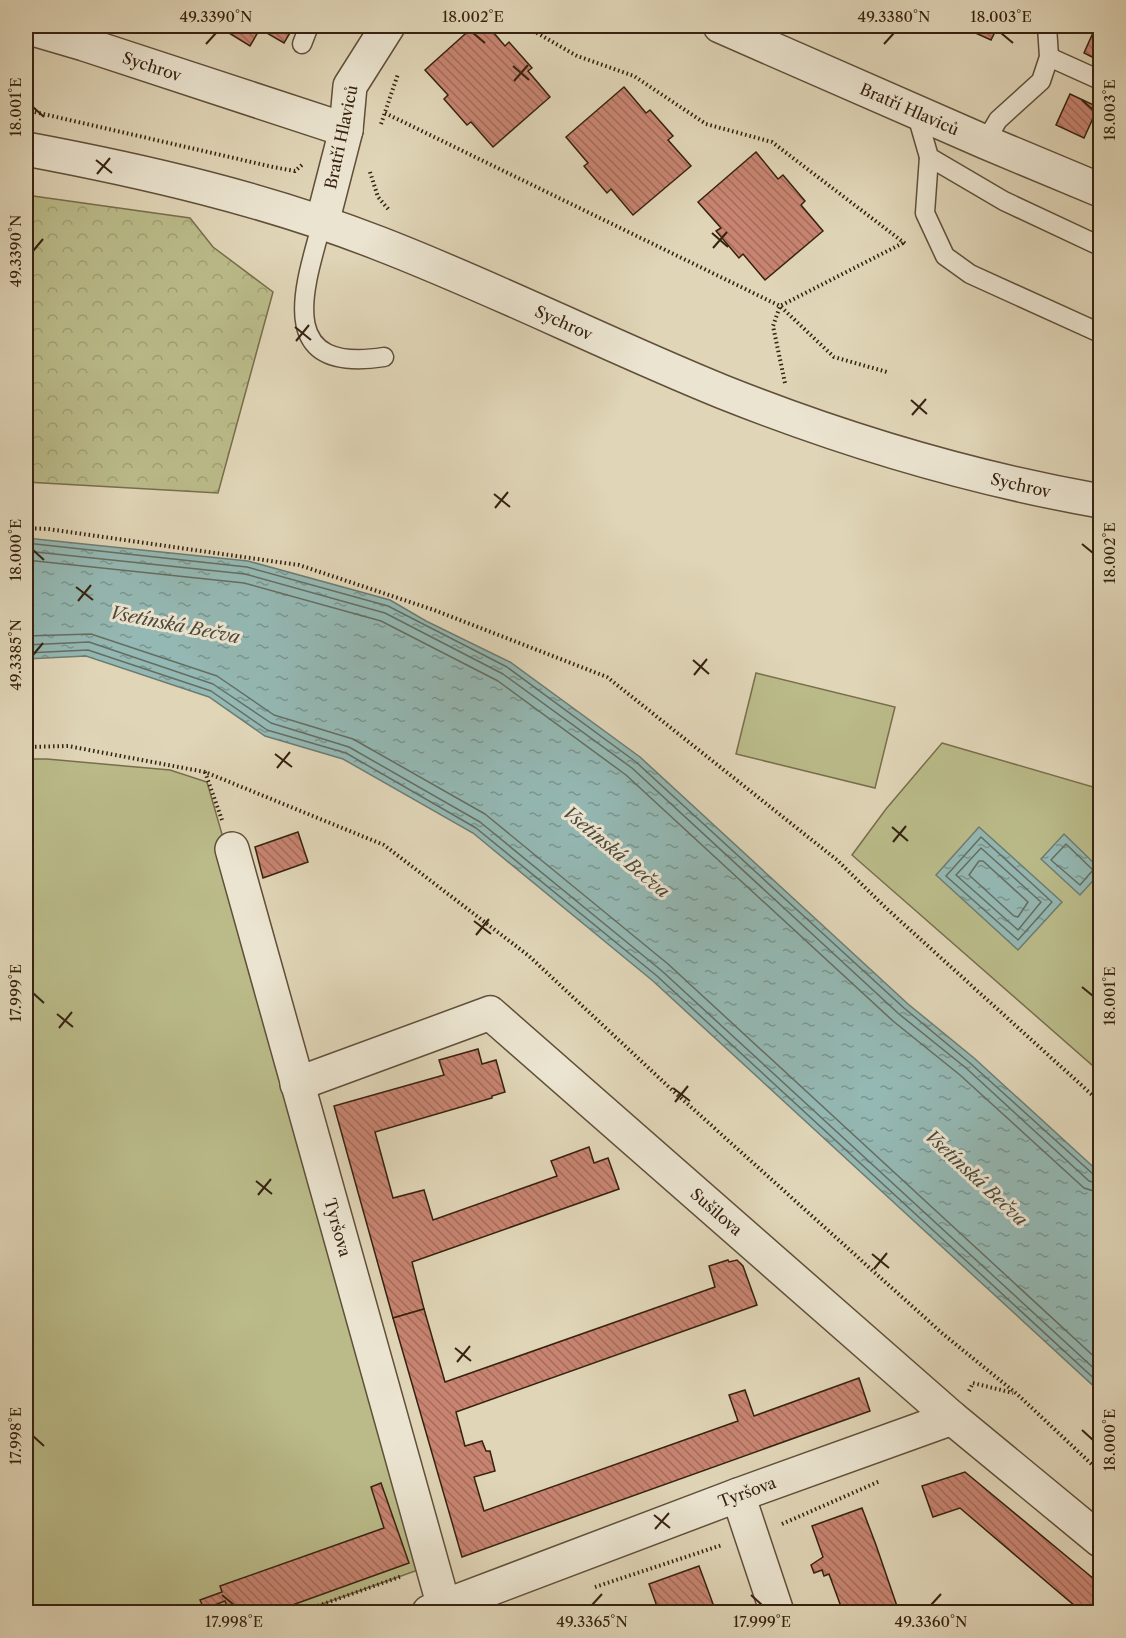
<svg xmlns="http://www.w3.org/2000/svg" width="1126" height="1638" font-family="'Libre Caslon Text',serif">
<defs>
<pattern id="forest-crowns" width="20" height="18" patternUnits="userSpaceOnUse" patternTransform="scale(1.5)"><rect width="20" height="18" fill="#babb89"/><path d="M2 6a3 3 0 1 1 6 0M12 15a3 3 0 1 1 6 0" fill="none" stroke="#a0a075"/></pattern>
<pattern id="water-ripples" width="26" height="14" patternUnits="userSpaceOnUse" patternTransform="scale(1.5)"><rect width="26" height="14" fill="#94b8b3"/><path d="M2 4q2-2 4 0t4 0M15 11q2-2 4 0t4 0" fill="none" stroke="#7a9590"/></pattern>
<pattern id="building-back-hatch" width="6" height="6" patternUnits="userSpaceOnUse" patternTransform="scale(1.5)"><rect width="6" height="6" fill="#c88471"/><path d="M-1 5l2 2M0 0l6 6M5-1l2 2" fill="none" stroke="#a36c5b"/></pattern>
</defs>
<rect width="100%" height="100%" fill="#e0d5b7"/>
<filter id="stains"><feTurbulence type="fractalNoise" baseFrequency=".00333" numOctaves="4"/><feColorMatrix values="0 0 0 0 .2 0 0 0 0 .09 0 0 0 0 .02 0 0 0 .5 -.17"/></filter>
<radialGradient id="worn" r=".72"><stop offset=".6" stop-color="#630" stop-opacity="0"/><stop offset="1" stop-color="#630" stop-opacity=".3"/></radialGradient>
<polygon fill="url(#forest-crowns)" stroke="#786e4c" stroke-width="1.5" points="26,195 190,218 213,247 273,292 218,493 26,482"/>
<g fill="#babb89" stroke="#786e4c" stroke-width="1.5">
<polygon points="756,673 895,707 875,788 736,754"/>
<polygon points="942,743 1100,789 1100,1072 852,855 886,809"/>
<polygon points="26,759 47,759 170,770 207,782 432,1565 300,1612 26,1612"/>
</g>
<g fill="url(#water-ripples)" stroke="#6e7c71" stroke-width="1.5">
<polygon points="26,538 248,561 390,600 426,621 510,662 640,757 908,1004 974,1058 1100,1173 1100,1392 653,981 473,833 343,759 265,736 209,697 86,656 26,659"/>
<polygon points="979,827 1062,902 1018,950 936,875"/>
<polygon points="1064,834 1100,869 1100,873 1080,895 1041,859"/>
</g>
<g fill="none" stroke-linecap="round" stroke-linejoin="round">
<g stroke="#656d61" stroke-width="1.5">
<polyline points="26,543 247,567 388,606 507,667 636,762 904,1008 970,1063 1094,1175 1100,1177"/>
<polyline points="26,551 245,574 385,613 503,674 632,768 899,1014 966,1068 1089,1181 1100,1184"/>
<polyline points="26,560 244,583 381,621 498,681 626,775 893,1021 960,1075 1084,1188 1100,1193"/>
<polyline points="26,636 91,634 217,676 274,715 353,739 485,814 668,964 1100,1362"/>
<polyline points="26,645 89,642 213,684 271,723 349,747 480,822 662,971 1100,1374"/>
<polyline points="26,653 88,650 211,691 267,730 346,753 476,828 657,976 1100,1384"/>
<polygon points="981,837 1052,902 1018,940 946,876"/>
<polygon points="1066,844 1093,870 1080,885 1051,860"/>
<polygon points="981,848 1041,902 1018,930 956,875"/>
<polygon points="979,861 983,861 1028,902 1018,917 1014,916 969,875"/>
</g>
</g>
<g fill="url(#building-back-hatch)" stroke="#36220f" stroke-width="1.5">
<polygon points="234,26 258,26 261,27 250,46 229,33"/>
<polygon points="268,26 294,26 284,43 265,32"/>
<polygon points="474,26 488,26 505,46 509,42 532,68 528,71 550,97 493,147 471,122 467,125 444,99 448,95 425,70"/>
<polygon points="960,26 998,26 991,40"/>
<polygon points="1096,26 1100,26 1100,61 1084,53"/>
<polygon points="624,87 646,113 650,110 673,136 668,140 691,166 633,215 611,189 607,193 584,166 588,163 566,137"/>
<polygon points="1070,94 1098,107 1084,138 1056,125"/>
<polygon points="756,152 778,179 783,175 805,201 801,205 823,231 765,280 743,254 739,258 716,231 721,228 698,202"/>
<polygon points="298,832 308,862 263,878 255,847"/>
<polygon points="478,1049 482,1064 496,1060 505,1092 492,1096 492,1098 375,1132 393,1198 424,1190 433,1220 557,1176 551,1161 589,1147 594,1163 608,1158 619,1189 412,1262 424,1309 393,1318 334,1106 444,1075 439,1060"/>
<polygon points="728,1260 729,1262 737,1260 743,1266 757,1305 456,1412 465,1446 482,1441 486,1451 490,1451 495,1471 474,1477 484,1511 738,1421 729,1395 745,1390 754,1416 859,1378 870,1411 462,1557 393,1318 424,1309 445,1382 715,1287 709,1266"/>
<polygon points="965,1472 1100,1584 1100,1612 1082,1612 960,1508 933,1517 922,1486"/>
<polygon points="381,1483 409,1563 273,1612 229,1612 225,1601 204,1609 200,1600 222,1592 220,1586 384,1528 371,1487"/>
<polygon points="862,1508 876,1545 899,1612 843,1612 829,1574 824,1576 822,1570 814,1573 811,1565 823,1557 812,1526"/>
<polygon points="699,1566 716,1612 659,1612 649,1584"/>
</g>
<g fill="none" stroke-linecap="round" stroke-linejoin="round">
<g stroke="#604f39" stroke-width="21">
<g id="service">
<polyline points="302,44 309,26"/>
<polyline points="1049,57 1100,80"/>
<polyline points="916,112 929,157 1004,201 1100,246"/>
<polyline points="985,142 998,120 1041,81 1049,57 1047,26"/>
<polyline points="929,157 925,213 945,256 970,274 1100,333"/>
<path d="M322,223C303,290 275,374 384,357"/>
</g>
</g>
<g stroke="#604f39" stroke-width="36">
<g id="minor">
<path id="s1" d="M720,26L985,142L1100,190"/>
<path id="s2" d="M26,27L84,44L346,130"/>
<polyline points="322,223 346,130 350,86 388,26"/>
<path id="s3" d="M232,849L444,1607"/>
<path id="s4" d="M297,1084L490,1013L952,1418L1100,1540"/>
<polyline points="738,1495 777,1612"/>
<path id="s5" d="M429,1612L738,1495L952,1418"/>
</g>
</g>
<g stroke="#604f39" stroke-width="36">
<g id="tertiary">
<path id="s6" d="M26,149C144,171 265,199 378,243C495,288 607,345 723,392C846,441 970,478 1100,501"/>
</g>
</g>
<g stroke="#36220f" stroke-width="4" stroke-dasharray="1.5 3" stroke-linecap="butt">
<polyline points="525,26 577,56 634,76 706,124 772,142 907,245"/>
<polyline points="26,110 273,167 295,171 303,164"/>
<polyline points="385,113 780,306 834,357 887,372"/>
<polyline points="381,124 398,74"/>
<polyline points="370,172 378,197 389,210"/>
<polyline points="785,383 773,326 780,306 905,242"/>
<polyline points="26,528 48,529 299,565 434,610 607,677 837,860 886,908 1100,1102"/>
<polyline points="26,747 68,746 205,772 384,845 529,956 671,1089 943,1334 1017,1394 1100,1472"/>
<polyline points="205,772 222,820"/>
<polyline points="969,1391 973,1383 1013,1393"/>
<polyline points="782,1524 880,1481"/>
<polyline points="595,1587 722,1545"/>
<polyline points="301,1612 402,1576"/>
</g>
<use href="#service" stroke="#ebe4d0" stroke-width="18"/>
<use href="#minor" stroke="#ebe4d0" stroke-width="33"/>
<use href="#tertiary" stroke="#ebe4d0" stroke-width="33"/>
</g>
<path fill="none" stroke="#36220f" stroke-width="2" d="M473,33L485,43M1001,33L1013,43M206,44L216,33M884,44L894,33M513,66L529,80M514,81L528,65M1082,100L1093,110M33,107L44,117M96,160L112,173M97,174L110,158M712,233L728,247M713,248L727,232M33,251L43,239M295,327L311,340M296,341L309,325M911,400L927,414M912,415L926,399M494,494L510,507M495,508L508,492M1082,544L1093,553M33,550L44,560M76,587L93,600M78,601L91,585M33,655L43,643M693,660L709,674M694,675L707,659M275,754L292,767M277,768L290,752M892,827L908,841M893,842L906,826M474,921L491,934M476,935L489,919M1082,987L1093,996M33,993L44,1003M57,1014L73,1027M59,1028L72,1012M673,1088L690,1101M675,1102L688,1086M256,1181L272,1194M258,1195L271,1179M872,1254L889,1268M874,1269L887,1253M455,1348L471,1361M457,1362L470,1346M1082,1430L1093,1440M33,1436L44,1446M654,1515L670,1528M655,1529L669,1513M222,1595L234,1605M751,1595L762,1605M592,1605L602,1594M931,1605L941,1594"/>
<g text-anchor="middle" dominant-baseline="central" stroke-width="6" stroke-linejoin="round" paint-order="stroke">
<g font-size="16" fill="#36220f" stroke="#ebe4d0">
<text stroke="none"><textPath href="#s2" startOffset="132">Sychrov</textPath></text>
<text stroke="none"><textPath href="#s1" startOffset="207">Bratří Hlaviců</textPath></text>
<text transform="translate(341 137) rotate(-78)">Bratří Hlaviců</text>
<text stroke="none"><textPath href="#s6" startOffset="567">Sychrov</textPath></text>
<text stroke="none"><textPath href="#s6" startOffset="1053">Sychrov</textPath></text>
<text stroke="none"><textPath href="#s4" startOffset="507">Sušilova</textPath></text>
<text stroke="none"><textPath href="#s3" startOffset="393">Tyršova</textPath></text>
<text stroke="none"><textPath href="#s5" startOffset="340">Tyršova</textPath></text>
</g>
<g font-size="18" font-style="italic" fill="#4e4838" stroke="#ebe4d0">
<text transform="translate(175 625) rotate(11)">Vsetínská Bečva</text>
<text transform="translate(616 852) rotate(40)">Vsetínská Bečva</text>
<text transform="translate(976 1178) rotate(43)">Vsetínská Bečva</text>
</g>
</g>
<rect width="1126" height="1638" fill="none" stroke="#e0d5b7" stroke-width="66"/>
<rect x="33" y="33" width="1060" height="1572" fill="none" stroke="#36220f" stroke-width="2"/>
<g font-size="15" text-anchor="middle" fill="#36220f">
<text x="216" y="22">49.3390°N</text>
<text x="473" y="22">18.002°E</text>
<text x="894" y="22">49.3380°N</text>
<text x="1001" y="22">18.003°E</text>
<text transform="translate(16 107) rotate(-90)" y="5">18.001°E</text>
<text transform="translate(1110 110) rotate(-90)" y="5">18.003°E</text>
<text transform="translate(16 251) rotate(-90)" y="5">49.3390°N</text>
<text transform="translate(16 550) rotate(-90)" y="5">18.000°E</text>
<text transform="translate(1110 553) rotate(-90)" y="5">18.002°E</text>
<text transform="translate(16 655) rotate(-90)" y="5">49.3385°N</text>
<text transform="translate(16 993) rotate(-90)" y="5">17.999°E</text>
<text transform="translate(1110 996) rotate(-90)" y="5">18.001°E</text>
<text transform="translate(16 1436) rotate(-90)" y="5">17.998°E</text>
<text transform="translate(1110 1440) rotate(-90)" y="5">18.000°E</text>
<text x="234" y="1627">17.998°E</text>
<text x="592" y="1627">49.3365°N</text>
<text x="762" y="1627">17.999°E</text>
<text x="931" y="1627">49.3360°N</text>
</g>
<rect width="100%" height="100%" filter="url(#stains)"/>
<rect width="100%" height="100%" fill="url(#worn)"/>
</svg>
